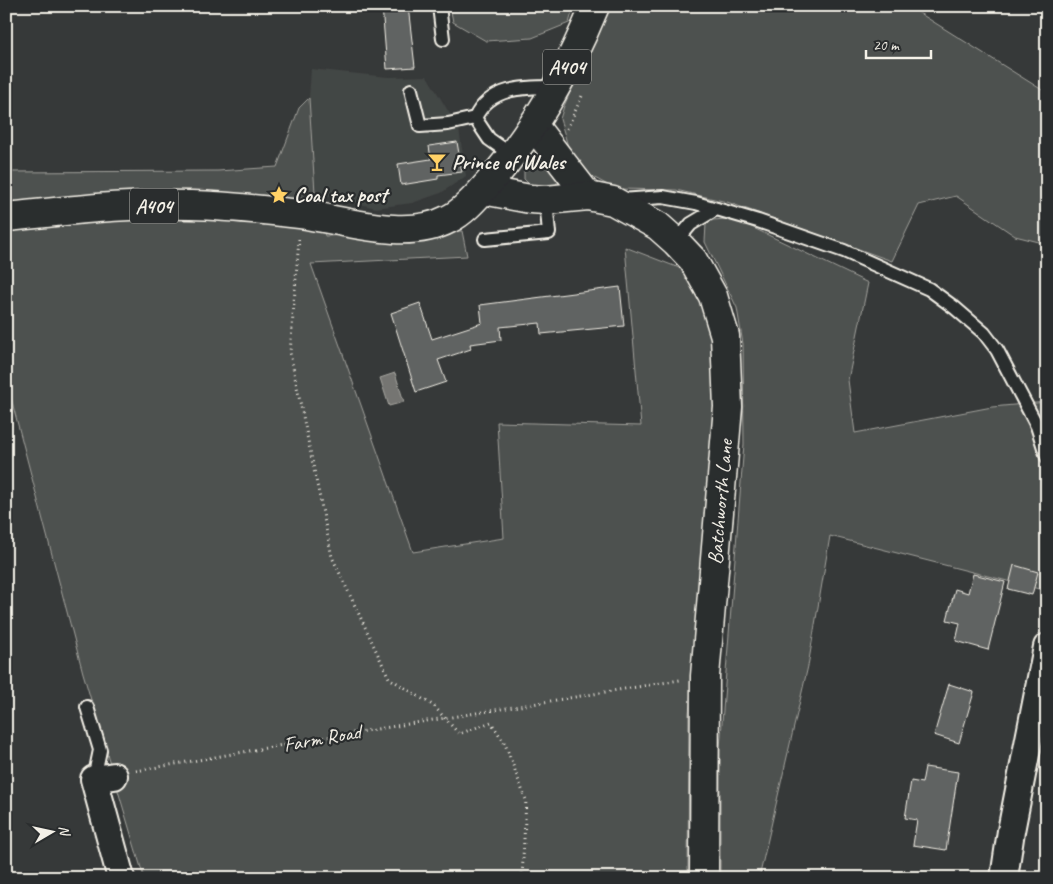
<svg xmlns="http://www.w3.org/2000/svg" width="1053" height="884" font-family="Caveat,sans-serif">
<rect width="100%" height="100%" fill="#363939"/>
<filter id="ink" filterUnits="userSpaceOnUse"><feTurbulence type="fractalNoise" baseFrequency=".02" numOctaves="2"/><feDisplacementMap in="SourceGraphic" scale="10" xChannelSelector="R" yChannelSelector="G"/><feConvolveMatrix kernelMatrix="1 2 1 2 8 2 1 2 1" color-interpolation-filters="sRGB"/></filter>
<g filter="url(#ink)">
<polygon fill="#434645" points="311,69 388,77 427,76 459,129 466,176 441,193 412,203 376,208 315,193 309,98"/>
<g fill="#4e514f" stroke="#a1a19c">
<polygon points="450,6 574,6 569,23 532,38 486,41 453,22"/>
<polygon points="608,6 908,6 1047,93 1047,244 1015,236 956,196 919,205 892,261 727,202 676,190 615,189 593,177 579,164 569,150 560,119 564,106"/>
<polygon points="309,98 315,193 325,236 462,231 467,256 311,264 413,552 504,538 497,422 641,426 625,247 687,271 705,313 712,344 716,384 689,714 688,878 144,878 83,673 6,379 6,172 218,171 277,167 299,108"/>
<polygon points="542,159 559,180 553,188 533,188 524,179 524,169 527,164"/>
<polygon points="726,219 741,222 868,283 848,380 855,433 992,407 1047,402 1047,591 830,536 808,666 759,878 720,878 720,748 744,444 743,344 737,308 705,242 706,224 713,220"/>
</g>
<polygon fill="#757572" stroke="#a8a7a1" points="395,373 404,402 389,406 380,378"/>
<g fill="#616362" stroke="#f4f1e8">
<polygon points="382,6 408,6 415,67 387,69"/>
<polygon points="457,142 462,172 438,175 438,179 401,185 398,164 431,159 429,146"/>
<polygon points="620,287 624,326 541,334 540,323 500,327 501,340 470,344 471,349 438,360 446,382 416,392 391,313 420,303 432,339 482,323 480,305"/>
<polygon points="1014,565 1038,572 1032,595 1008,589"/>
<polygon points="973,574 1005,582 988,650 956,641 960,623 947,620 955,589 968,593"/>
<polygon points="949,684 974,692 959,743 934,735"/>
<polygon points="925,767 958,772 946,850 913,845 917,820 905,818 911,781 922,783"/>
</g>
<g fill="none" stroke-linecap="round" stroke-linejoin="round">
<g stroke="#f4f1e8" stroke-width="16">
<g id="lane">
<polyline points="439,6 443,39"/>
<polyline points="411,90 420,126 448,124 475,118"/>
<path d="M513,156L489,139L475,118C490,86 525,87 557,87"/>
<polyline points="621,200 663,197 696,203 758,221 844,251 929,289 955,308 984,333 997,350 1037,426 1047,457"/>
<polyline points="485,239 549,233 546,200"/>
<polyline points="676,242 691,224 716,209"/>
<polyline points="87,707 100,750 94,779"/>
</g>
</g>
<g stroke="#f4f1e8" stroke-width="30">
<g id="street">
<polyline points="114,776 94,779 121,878"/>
<polyline points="1004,878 1011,831 1047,647"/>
</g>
</g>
<g stroke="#f4f1e8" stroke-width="31">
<g id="secondary">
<polyline points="534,126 588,196"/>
<polyline points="483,190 530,199 546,200 588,196 613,201 658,226 676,242 693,260 713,296 725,336 728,407 705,676 704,878"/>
</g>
</g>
<g stroke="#f4f1e8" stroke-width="31">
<path id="primary" d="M6,217C68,211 129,203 191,205C227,206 265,210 300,214C345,220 406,242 449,219C464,212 477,196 488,184C535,131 568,71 595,6"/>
</g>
<g stroke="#f4f1e8" stroke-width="3" stroke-dasharray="1 4" stroke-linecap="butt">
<polyline points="567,129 582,96"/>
<polyline points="299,239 290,353 332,557 389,678 434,706 459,734 491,722 505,744 526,800 522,878"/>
<polyline points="136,771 328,737 680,680"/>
</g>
<use href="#lane" stroke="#2a2d2e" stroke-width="12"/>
<use href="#street" stroke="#2a2d2e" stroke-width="26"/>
<use href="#secondary" stroke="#2a2d2e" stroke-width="28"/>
<use href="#primary" stroke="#2a2d2e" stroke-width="28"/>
</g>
</g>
<defs>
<g id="bar-bare" transform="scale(1.5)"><path d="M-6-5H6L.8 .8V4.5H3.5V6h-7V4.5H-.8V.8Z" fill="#ffd166" stroke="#2a2d2e" stroke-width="2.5" paint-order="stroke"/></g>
<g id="sight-bare" transform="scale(1.5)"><path d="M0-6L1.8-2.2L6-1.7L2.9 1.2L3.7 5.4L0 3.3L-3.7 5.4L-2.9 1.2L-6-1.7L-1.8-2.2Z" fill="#ffd166" stroke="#2a2d2e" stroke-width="2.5" paint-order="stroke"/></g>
</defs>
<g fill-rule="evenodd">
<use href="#bar-bare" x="437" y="162"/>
<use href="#sight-bare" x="279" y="195"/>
</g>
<g text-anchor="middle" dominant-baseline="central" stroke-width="4.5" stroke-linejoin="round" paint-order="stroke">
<g fill="#2a2d2e" stroke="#b7b6b0" stroke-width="1">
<rect x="543" y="49.5" width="48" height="35" rx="4"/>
<rect x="130" y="188.5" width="48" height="35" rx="4"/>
</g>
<g font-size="20" font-weight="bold" fill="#f4f1e8">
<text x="567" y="67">A404</text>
<text x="154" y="206">A404</text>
</g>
<g font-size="21" font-weight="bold" fill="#f4f1e8" stroke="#2a2d2e" text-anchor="start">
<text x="452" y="162">Prince of Wales</text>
<text x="294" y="195">Coal tax post</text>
</g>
<g font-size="21" fill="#f4f1e8" stroke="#2a2d2e">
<text transform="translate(720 502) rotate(-85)">Batchworth Lane</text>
<text transform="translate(322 738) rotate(-10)">Farm Road</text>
</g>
</g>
<rect width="1053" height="884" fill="none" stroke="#2a2d2e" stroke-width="25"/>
<rect x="12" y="12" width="1028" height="859" fill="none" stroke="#f4f1e8" stroke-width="2" filter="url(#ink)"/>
<g transform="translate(52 832) rotate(81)" stroke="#2a2d2e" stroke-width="4" paint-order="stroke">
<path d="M0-4L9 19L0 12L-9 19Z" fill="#f4f1e8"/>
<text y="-8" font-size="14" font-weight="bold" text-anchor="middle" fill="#f4f1e8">N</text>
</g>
<path d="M866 50v8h65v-8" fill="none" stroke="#f4f1e8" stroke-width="2.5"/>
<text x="873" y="50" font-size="15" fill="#f4f1e8" stroke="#2a2d2e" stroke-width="4" paint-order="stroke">20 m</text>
</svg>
